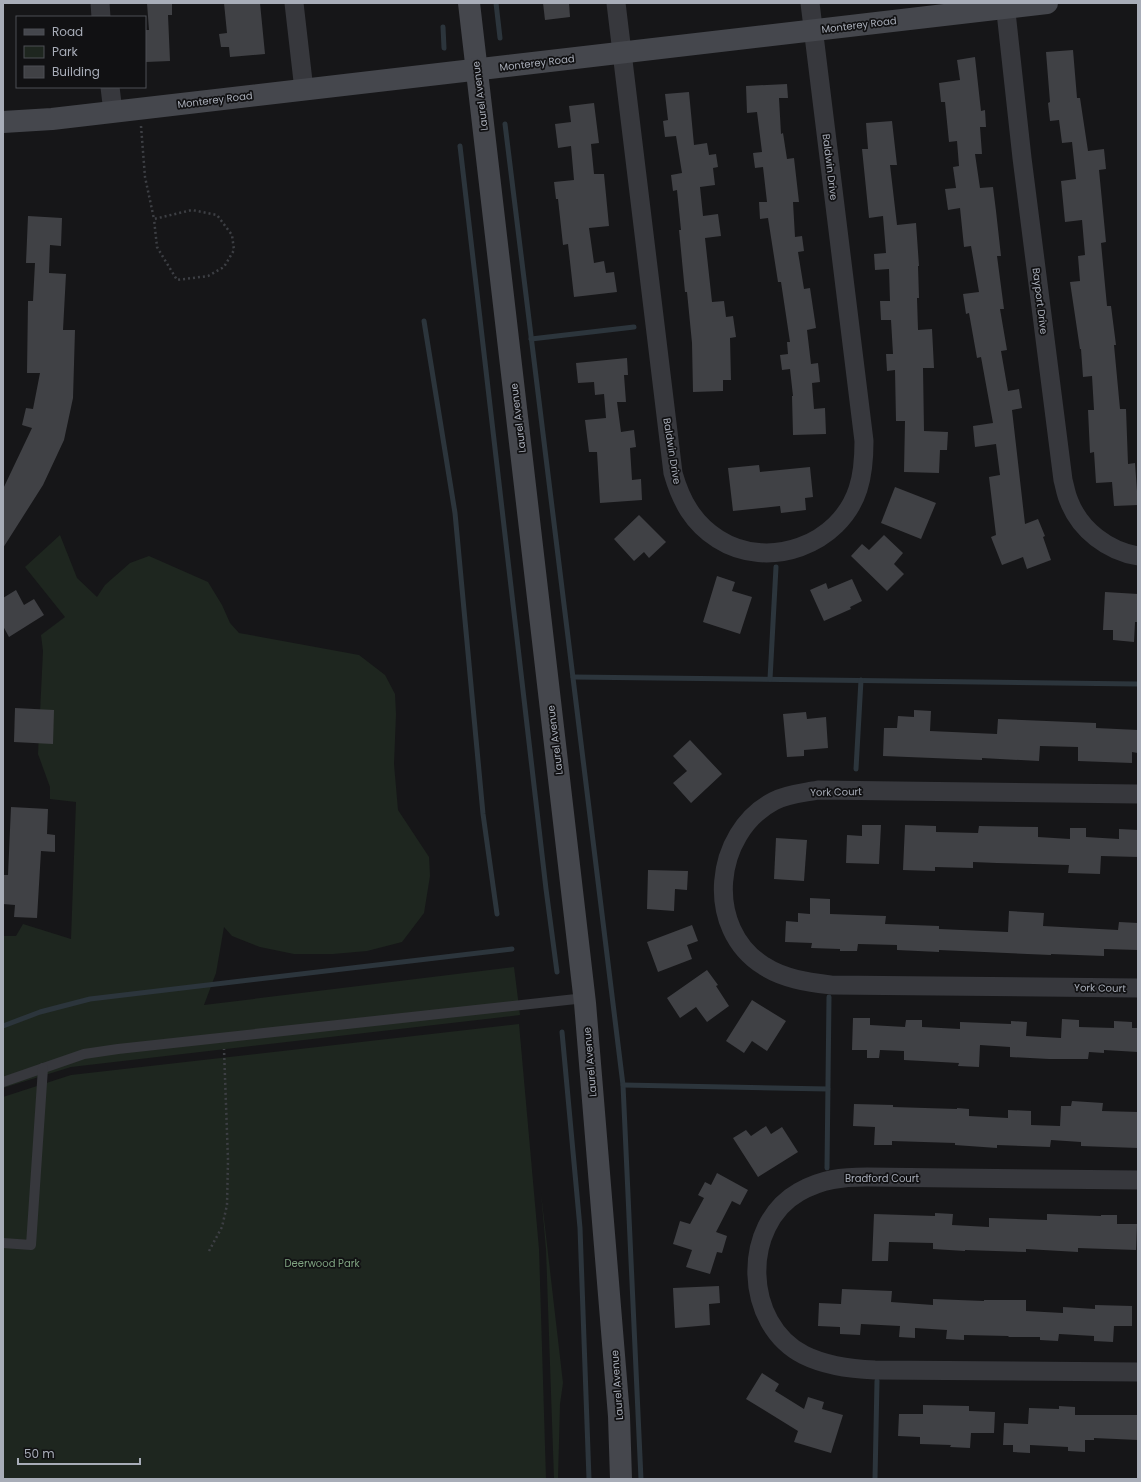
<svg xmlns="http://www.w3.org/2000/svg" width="1141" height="1482" font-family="Poppins,sans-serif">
<rect width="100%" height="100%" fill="#161618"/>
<g fill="#1e261f">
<polygon points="60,535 77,578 97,597 105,585 130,563 149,556 208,582 222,605 230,623 239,633 359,655 385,675 395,694 396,714 394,764 398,810 429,857 430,876 424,913 402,942 367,951 333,954 294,954 260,947 232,936 224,927 216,973 204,1005 514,967 520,1015 71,1067 3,1088 3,936 16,936 23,924 71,939 76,802 50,799 50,787 38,754 43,651 41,635 65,617 25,567"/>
<polygon points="519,1024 539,1249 546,1479 3,1479 3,1097 71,1075"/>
<polygon points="541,1193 563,1383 560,1404 558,1479 554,1479 546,1249"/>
</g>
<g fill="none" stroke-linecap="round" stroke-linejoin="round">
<g stroke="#2c353c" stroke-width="5">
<polyline points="496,3 500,38"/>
<polyline points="443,27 444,48"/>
<polyline points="505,124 623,1085 641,1479"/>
<polyline points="460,146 546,889 557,972"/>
<polyline points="424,321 455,513 483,814 497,914"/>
<polyline points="531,339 634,327"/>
<polyline points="573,677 1138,684"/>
<polyline points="770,679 776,567"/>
<polyline points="856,769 861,680"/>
<polyline points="3,1026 40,1012 90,999 512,949"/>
<polyline points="562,1032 580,1228 589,1479"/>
<polyline points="623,1085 828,1089"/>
<polyline points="827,1168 829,997"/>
<polyline points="875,1479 877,1381"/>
</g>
</g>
<g fill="#404145">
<polygon points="147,3 172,3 172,15 168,15 170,61 146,62 145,30 149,30"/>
<polygon points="224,3 260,3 265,54 230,57 229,47 221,47 219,34 227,33"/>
<polygon points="543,3 569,3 570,17 545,20"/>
<polygon points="1073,50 1077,98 1080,98 1088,151 1104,149 1106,169 1099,170 1106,242 1101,243 1107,306 1111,306 1116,345 1114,345 1120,409 1126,409 1128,464 1135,463 1138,505 1114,506 1112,482 1096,483 1094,452 1090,453 1088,410 1094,410 1092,376 1083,377 1081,349 1080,349 1070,282 1080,281 1078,256 1085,255 1082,220 1065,222 1061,181 1076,179 1072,142 1062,143 1059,120 1050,121 1048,103 1050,102 1046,52"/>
<polygon points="975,57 981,111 985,110 986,127 980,127 982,154 975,154 980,188 993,187 996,211 1001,256 997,256 1004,309 1000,309 1007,350 1001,351 1008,391 1019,389 1022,408 1012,410 1025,524 1038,519 1045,536 1043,537 1051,560 1027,569 1023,557 1002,565 991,537 996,535 989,477 1000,475 996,444 975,447 973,426 993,423 981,357 977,358 969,313 966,314 963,294 979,292 971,246 964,247 960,208 948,210 945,189 956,188 953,167 959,166 957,141 949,142 945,102 941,102 939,83 960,80 957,60"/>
<polygon points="787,84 788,98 779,98 781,134 783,133 787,159 794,158 799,202 793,202 795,237 802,236 804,251 798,252 804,289 810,288 816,328 807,330 811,364 818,363 820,382 812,383 814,409 825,408 826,434 793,435 792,396 793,396 790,369 782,370 780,355 788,354 787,342 790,342 781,282 778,282 768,218 760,219 759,202 767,202 763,167 755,168 753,153 762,152 757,112 747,113 746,86"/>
<polygon points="689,92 694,145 707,143 709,155 716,154 718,167 713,168 715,185 700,187 703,216 718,214 721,236 705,238 712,302 724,301 726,317 733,316 736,337 730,338 731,380 723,380 723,391 693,392 692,343 687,292 685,292 679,230 681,230 677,190 673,191 671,175 682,173 676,136 665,137 663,121 668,120 665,94"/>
<polygon points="594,103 599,143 591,144 594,174 604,174 609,226 589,228 594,263 604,261 606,273 614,272 617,292 574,297 568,244 563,245 558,199 556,199 554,182 574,180 571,146 558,148 555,124 571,122 569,106"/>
<polygon points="892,121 897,165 890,165 897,225 916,223 919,266 918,266 919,298 917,298 918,330 932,329 934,368 923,368 924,431 948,432 947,450 940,450 939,473 904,472 905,421 896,421 895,370 887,371 886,354 893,354 891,320 881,320 880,301 890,301 889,269 875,270 874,254 886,253 883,216 869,218 862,149 868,149 866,123"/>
<polygon points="28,216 62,218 61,246 50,245 49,273 66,274 63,330 75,330 73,398 64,440 43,485 3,548 3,489 32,428 22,425 26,408 33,409 40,373 27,373 28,301 33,301 35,263 26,263"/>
<polygon points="627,358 628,375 624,375 626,402 617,402 621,432 634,430 636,447 630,448 632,480 641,479 642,500 600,503 597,452 589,452 585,420 606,418 604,394 595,395 594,382 578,383 576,363"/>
<polygon points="759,465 760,472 810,467 813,497 805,498 806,510 781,513 780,506 733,511 728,468"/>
<polygon points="895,487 936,503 921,539 881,523"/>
<polygon points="639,515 666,542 649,558 644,552 634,561 614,539"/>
<polygon points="884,535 903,553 894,564 904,574 887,591 851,556 862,544 869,550"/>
<polygon points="717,576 735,582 732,591 752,597 740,634 703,622"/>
<polygon points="852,579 862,601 850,607 851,609 824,621 810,590 826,583 828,589"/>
<polygon points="16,590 24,605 34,599 44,615 9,637 3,626 3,598"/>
<polygon points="1105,592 1138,594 1138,622 1135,622 1134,642 1113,640 1113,630 1103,630"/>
<polygon points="15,708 54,710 53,744 14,742"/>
<polygon points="914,710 931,711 930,731 997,734 998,719 1096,723 1096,728 1138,730 1138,753 1132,752 1132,763 1078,761 1078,747 1040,746 1039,761 982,758 982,760 883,756 884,728 897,728 898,716 914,717"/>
<polygon points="806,712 807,719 826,717 828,748 804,750 804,756 787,757 783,714"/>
<polygon points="690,740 722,774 691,803 673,783 687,771 673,756"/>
<polygon points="11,807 48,809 47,834 55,835 55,852 41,851 37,918 14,917 15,905 3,904 3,875 8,875"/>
<polygon points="862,825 881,825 879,864 846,863 847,835 862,836"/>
<polygon points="905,825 936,826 936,832 978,833 979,826 1038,827 1038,837 1070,839 1070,828 1086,828 1086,837 1119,839 1119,829 1138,830 1138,857 1101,856 1100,874 1068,873 1069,865 997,863 973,862 973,868 935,867 935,871 903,870"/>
<polygon points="776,838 807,840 804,881 774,879"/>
<polygon points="648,870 688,871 687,890 675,889 674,911 647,909"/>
<polygon points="810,898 830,899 830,914 886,916 885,924 939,926 939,929 1008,932 1009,911 1044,913 1043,926 1118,930 1119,922 1138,923 1138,950 1104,949 1104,956 1051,954 1051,955 939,950 939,952 897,950 897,945 858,944 857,951 840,951 840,949 811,948 812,943 785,942 786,921 798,922 798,913 810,914"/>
<polygon points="692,925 698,941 687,945 692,959 658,972 647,942"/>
<polygon points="707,970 718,985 716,986 729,1006 707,1022 696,1007 680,1018 667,998"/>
<polygon points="752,1000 786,1021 767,1051 752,1041 744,1053 726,1041"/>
<polygon points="853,1018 870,1018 870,1025 905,1027 906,1020 922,1020 922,1027 960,1029 960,1022 1011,1024 1011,1021 1027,1022 1026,1036 1061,1038 1062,1019 1079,1020 1079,1027 1114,1028 1114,1021 1132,1022 1132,1028 1138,1028 1138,1052 1104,1050 1104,1053 1089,1052 1088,1059 1049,1059 1010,1057 1010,1047 980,1045 979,1067 958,1066 959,1063 904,1060 904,1051 880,1050 879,1058 867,1058 867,1050 852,1050"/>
<polygon points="1072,1101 1103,1103 1102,1111 1138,1112 1138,1148 1081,1146 1081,1142 1051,1140 1050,1147 997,1145 997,1148 955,1145 955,1143 892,1141 892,1145 874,1145 875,1127 853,1126 854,1104 893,1105 893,1107 957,1109 957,1108 969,1109 969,1116 1008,1118 1008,1110 1031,1111 1031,1125 1060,1126 1061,1106 1071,1106"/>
<polygon points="766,1126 771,1134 782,1127 798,1152 758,1177 733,1138 746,1130 751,1136"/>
<polygon points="717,1173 748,1190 740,1205 732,1201 716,1232 727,1236 722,1253 717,1252 710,1274 686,1267 692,1250 673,1244 680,1221 690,1224 704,1198 698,1195 705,1182 711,1185"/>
<polygon points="935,1213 953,1214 952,1225 989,1227 989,1218 1047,1220 1047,1214 1101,1216 1101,1215 1117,1215 1117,1224 1137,1224 1136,1250 1078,1248 1078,1252 1026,1249 1026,1252 965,1250 965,1251 933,1249 933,1243 889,1242 888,1261 872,1261 874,1214 935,1216"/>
<polygon points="719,1286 720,1303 709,1304 710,1325 675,1328 673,1288"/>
<polygon points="842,1289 892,1291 891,1302 933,1305 933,1299 984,1301 984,1300 1026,1300 1026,1311 1063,1313 1063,1307 1095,1309 1095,1305 1132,1306 1132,1326 1114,1326 1113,1342 1094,1341 1094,1336 1059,1334 1058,1341 1040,1340 1040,1337 1009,1337 1008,1336 964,1335 964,1340 946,1339 947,1330 915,1328 915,1338 899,1337 900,1326 861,1324 860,1335 840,1334 840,1327 818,1326 819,1303 841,1304"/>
<polygon points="762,1373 779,1384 775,1391 804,1409 808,1397 824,1402 822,1409 843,1415 831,1453 794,1442 798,1431 746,1399"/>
<polygon points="923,1405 969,1406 969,1411 995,1412 994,1433 971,1433 970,1448 950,1447 951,1445 920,1444 920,1437 898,1436 899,1414 923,1414"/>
<polygon points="1059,1406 1075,1407 1075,1415 1138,1415 1138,1440 1094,1438 1094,1440 1085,1440 1085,1452 1068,1451 1068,1447 1030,1445 1030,1453 1013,1452 1013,1445 1003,1445 1004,1423 1028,1424 1029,1408 1059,1409"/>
</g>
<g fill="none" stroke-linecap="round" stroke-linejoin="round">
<g stroke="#3d3f44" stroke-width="2.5" stroke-dasharray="2 3" stroke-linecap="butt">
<polyline points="141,126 145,177 154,219 192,210 217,215 232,235 234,250 224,267 208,276 177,280 157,247 154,219"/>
<polyline points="209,1251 222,1227 227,1205 228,1160 224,1049"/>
</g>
<g stroke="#37383d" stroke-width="10">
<polyline points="3,1082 84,1054 118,1049 585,998"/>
<polyline points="3,1243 31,1245 43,1068"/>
</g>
<g stroke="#37383d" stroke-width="19">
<polyline points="100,3 101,17"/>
<polyline points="294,3 304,90"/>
<path d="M616,3L673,473C681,501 693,523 718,539C768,571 840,545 858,489C863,474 864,457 864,441L810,3"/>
<path d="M1005,3L1022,158L1063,480C1065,487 1066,495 1069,501C1080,530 1108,551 1138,556"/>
<polyline points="110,87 113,112"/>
<path d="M1138,794L818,790C803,793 787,794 774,801C713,833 704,929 764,966C784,979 808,982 831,985L1138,988"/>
<path d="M1138,1180L867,1177C842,1177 822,1179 799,1192C741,1225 743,1324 804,1355C826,1366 850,1369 875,1370L1138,1372"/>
</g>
<g stroke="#45474d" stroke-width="22">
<polyline points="469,3 585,1003 619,1416 621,1479"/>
<polyline points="3,122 52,119 1047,3"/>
</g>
</g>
<g text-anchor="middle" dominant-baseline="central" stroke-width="3.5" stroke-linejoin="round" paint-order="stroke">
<g font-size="10" fill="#a8adb8" stroke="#111113">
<text transform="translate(859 25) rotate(-7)">Monterey Road</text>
<text transform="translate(537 63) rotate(-7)">Monterey Road</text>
<text transform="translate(480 96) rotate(-97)">Laurel Avenue</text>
<text transform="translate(215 100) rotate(-7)">Monterey Road</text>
<text transform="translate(830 167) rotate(83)">Baldwin Drive</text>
<text transform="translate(1040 301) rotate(83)">Bayport Drive</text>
<text transform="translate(518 418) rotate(-97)">Laurel Avenue</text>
<text transform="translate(672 451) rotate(81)">Baldwin Drive</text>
<text transform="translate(555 740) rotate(-97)">Laurel Avenue</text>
<text transform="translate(836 792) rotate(-1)">York Court</text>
<text transform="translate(1100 988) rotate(1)">York Court</text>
<text transform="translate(590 1062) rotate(-95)">Laurel Avenue</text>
<text x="882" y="1178">Bradford Court</text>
<text transform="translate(617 1385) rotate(-94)">Laurel Avenue</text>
</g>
<g font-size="10" fill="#7fa381" stroke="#111113">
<text x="322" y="1263">Deerwood Park</text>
</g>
</g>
<rect width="1141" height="1482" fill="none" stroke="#a8adb8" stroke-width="8"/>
<rect x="16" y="16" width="130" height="72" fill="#111113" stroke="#4d4f55"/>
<rect x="24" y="29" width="20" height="6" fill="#45474d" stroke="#4d4f55"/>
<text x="52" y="36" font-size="12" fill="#a8adb8">Road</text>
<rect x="24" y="46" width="20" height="12" fill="#1e261f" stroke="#4d4f55"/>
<text x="52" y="56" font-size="12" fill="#a8adb8">Park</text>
<rect x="24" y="66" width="20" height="12" fill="#404145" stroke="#4d4f55"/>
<text x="52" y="76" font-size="12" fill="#a8adb8">Building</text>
<path d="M18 1458v6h122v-6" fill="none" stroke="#a8adb8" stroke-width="2"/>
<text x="24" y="1458" font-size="12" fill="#a8adb8" stroke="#111113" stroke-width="3" paint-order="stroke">50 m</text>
</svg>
